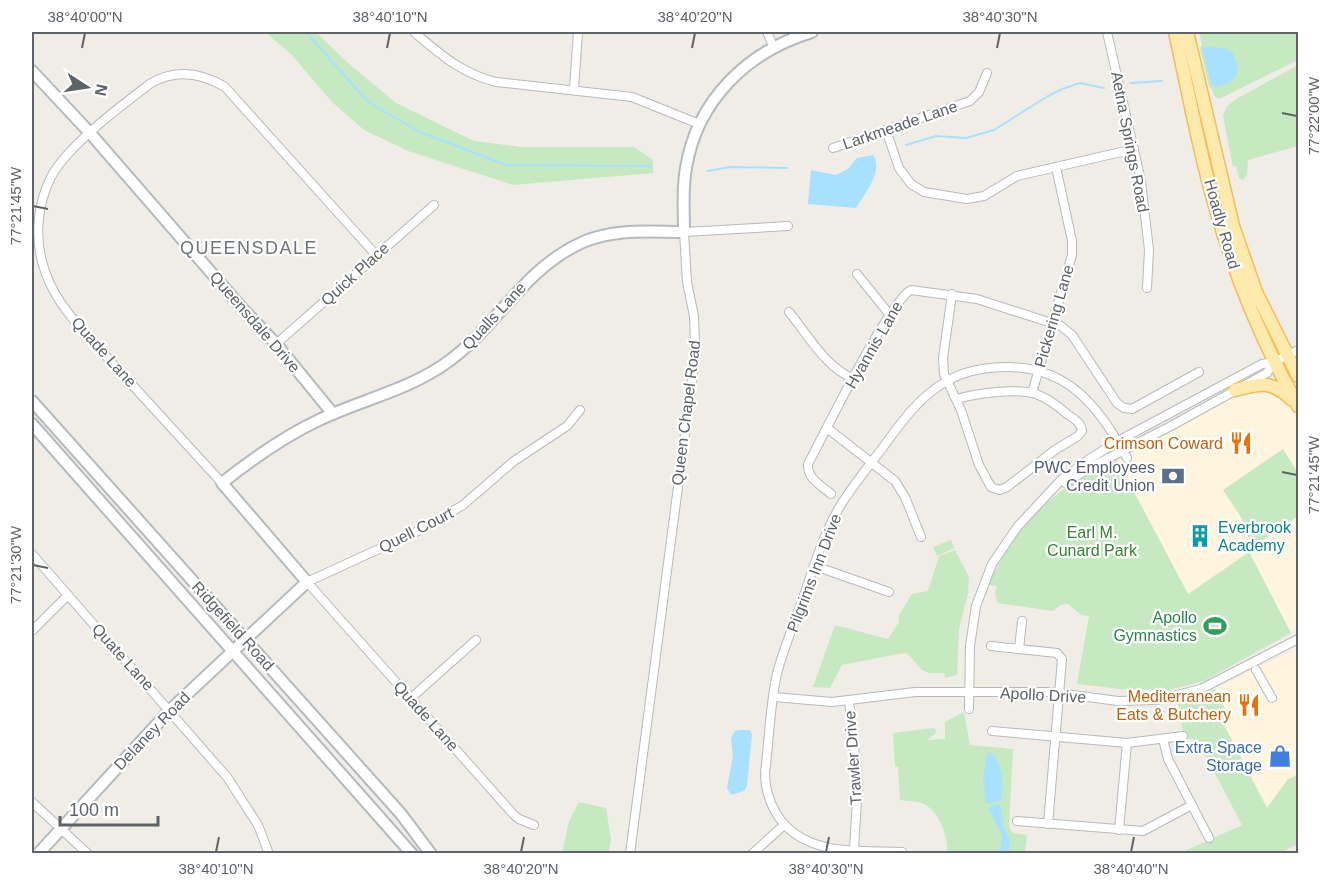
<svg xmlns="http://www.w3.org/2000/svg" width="1330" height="885" font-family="Arial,sans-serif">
<rect width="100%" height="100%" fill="#f0ede6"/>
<g fill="#fff4dd">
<polygon points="1257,386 1282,394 1298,420 1298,630 1291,633 1249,553 1189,595 1116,458 1247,389"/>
<polygon points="1298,648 1298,775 1288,780 1268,809 1223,723 1230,719 1215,689"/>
</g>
<g fill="#c6e9c2">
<polygon points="265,32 316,32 348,63 396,103 474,141 521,147 634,147 653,160 653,173 513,185 408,151 364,130 332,102 291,54"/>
<polygon points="1199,32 1298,32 1298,60 1219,99 1214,96 1212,89 1209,87 1200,48 1202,45"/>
<polygon points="1298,65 1298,146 1248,160 1247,175 1243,180 1239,178 1236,166 1233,167 1223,116 1227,106 1238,98"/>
<polygon points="1283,449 1298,473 1298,516 1249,550 1245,544 1249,539 1241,517 1223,490"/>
<path d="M1116,458L1188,594L1249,552L1291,633L1204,681L1169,690L1120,689L1077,684L1089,616L1081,615L1068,604L1061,605L1053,611L997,603L995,592L997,586L988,585C1018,520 1053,490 1116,458Z"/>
<polygon points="951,540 954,548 937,556 933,547"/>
<polygon points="955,550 969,577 968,593 959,630 957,675 945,678 944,673 929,673 922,670 907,653 898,654 842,665 830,688 813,687 835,625 888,639 899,622 899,615 912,594 928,591 939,556"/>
<polygon points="1215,689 1230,719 1223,723 1267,808 1288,779 1298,775 1298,844 1280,853 1178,854 1242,825 1197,739 1184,739 1178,703"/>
<path d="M964,712L970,745L1013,749L1009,827L1013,833L1027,835L1025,853H947C949,838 939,811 924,804C917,801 908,801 900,800L898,767H895L893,733L934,728L937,732L927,740L945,739V722Z"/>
<polygon points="579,802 606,808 611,839 609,853 562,853 569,821"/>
</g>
<g fill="#a8e1ff">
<path d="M1208,47L1225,48L1234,54C1234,60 1238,64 1238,69C1238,80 1223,87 1214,87L1211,83L1202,48Z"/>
<path d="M873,155C884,171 865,193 856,208L808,204L811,170L836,175L848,169L857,158Z"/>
<polygon points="739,730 750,730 752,734 747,786 744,791 731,795 727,788 733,756 731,738 735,731"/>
<path d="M989,752C1003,759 1004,787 1001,800L989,804L985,802L983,780L987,754Z"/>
<polygon points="997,804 1001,806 1003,826 1010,839 1009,853 1000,853 1002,834 989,811 989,807"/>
</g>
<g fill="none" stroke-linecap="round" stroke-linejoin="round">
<g stroke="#a8e1ff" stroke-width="2">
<polyline points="306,32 368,102 420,132 506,165 651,166"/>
<polyline points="1131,83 1162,81"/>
<polyline points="906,145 936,136 966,138 994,130 1048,96 1062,89 1080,83 1104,88"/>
<polyline points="708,171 730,167 787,168"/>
</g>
<g stroke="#b6b9bd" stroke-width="10">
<g id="street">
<path d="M414,32C441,55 461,73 496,82L632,97L699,124"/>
<polyline points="767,32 773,46"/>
<polyline points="1107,32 1141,181 1149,250 1147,288"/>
<polyline points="574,89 578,32"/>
<polyline points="886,130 899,168 911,184 924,192 967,199 984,196 1017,176 1134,149"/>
<polyline points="833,148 970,101 979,92 987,73"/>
<polyline points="857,274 890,315"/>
<path d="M952,294L943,358L944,374L961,410L979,465L991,487L999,490L1007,487L1055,450L1078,436L1082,431C1081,422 1074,419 1067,414C1058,406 1047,398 1036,394C1016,388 977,393 957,399"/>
<path d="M789,312C808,335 826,368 854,379"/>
<polyline points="276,344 434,205"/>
<polyline points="1032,393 1072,255 1072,241 1056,167"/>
<polyline points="827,428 895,481 905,497 921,537"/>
<path d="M222,483C186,444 150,404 114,365C90,337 59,310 46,274C34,243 36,207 51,177C68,145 121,106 151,83C176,69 200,72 225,87L376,255"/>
<polyline points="1065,483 1091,467 1171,426 1267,373 1274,362"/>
<path d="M831,494C821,485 807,479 808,464C824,434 889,301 911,290L977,299L1061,326L1072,335L1117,403L1124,408L1132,409L1199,372"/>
<polyline points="32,554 227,777 258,825 269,854"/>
<polyline points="815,566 889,592"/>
<polyline points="32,631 68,595"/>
<polyline points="991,646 1057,653 1062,659 1048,824"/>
<polyline points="1019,649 1022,621"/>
<polyline points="1256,670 1272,698"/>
<polyline points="774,697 832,702 915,692 1050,692 1118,701 1157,700 1201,689 1298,639"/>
<polyline points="411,698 476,640"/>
<polyline points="849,701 858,783 854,850"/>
<polyline points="969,709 970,646 976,606 992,564 1018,526 1062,479 1088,460 1118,441 1262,364 1274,362 1298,350"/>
<polyline points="992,731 1127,743 1183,736"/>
<polyline points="1163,739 1168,759 1209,838"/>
<polyline points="32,802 88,854"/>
<polyline points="1017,821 1143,831 1192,805"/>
<polyline points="534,825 519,819 514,815 307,582 418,531 463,505 514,461 567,426 580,410"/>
<polyline points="1119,830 1127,743"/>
<path d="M902,852C858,850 802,857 776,813C769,801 765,788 765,773C769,743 770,703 777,674C783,649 794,625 802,601C813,570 822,537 839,508C852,486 869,466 884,446C902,421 920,396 947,381C966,370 987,367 1008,367C1070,367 1101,410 1127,458"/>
<polyline points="630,854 693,372 695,344 694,316 687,282 684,232 788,226"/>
<polyline points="752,854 784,825"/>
</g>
</g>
<g stroke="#b4babe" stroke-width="14">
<g id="secondary">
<polyline points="32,71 90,133 241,307 276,344 333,414"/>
<polyline points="32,401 401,814 431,854"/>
<polyline points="32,424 412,854"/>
<path d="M38,854L170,710L307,582L222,483C251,460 283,437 317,421C360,400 410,390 449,361C498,325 524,269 581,243C613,228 651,232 684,232C684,210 682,189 686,168C697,100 748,51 812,32"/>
</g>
</g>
<g stroke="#f7bb58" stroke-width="15">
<g id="primary">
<path d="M1175,32C1191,104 1204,178 1228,248C1246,303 1270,356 1298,406"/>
<polyline points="1187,32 1233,226 1256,292 1298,376"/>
<path d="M1235,390C1260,383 1272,380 1291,399"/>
</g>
</g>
<use href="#street" stroke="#fff" stroke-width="8"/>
<use href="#secondary" stroke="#fff" stroke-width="10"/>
<use href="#primary" stroke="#ffeaad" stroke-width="12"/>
</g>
<path fill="none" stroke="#5d6367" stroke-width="2" d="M82,48L85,33M387,48L390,33M692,48L695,33M997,48L1000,33M1282,113L1297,116M33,206L48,209M1282,472L1297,475M33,565L48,568M216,852L219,837M521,852L524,837M826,852L829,837M1131,852L1134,837"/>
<defs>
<g id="restaurant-bare" transform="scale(1.8)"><path d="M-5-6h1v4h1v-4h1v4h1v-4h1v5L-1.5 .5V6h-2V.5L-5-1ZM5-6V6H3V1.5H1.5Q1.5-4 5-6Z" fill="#e8710a" stroke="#fff" stroke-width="2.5" paint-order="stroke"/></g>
<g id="bank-bare" transform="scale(1.8)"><path d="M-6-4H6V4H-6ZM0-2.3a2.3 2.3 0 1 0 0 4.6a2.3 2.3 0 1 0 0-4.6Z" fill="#5c6f8a" stroke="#fff" stroke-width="2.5" paint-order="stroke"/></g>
<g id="building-bare" transform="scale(1.8)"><path d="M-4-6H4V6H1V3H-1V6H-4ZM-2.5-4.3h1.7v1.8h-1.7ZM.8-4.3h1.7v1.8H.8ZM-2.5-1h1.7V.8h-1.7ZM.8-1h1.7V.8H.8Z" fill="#0f9aa8" stroke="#fff" stroke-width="2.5" paint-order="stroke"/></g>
<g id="stadium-bare" transform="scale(1.8)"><path d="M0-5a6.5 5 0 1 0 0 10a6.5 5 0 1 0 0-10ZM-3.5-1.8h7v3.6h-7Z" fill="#2e9e5b" stroke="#fff" stroke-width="2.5" paint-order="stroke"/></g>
<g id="shop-bare" transform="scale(1.8)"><path d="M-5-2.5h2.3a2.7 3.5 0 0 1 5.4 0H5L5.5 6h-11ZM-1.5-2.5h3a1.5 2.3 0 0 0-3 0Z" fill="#3f7fe0" stroke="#fff" stroke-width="2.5" paint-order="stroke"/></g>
</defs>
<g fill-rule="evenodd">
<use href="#restaurant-bare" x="1241" y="443"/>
<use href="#bank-bare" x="1173" y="476"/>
<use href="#building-bare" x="1200" y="536"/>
<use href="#stadium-bare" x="1215" y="626"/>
<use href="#restaurant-bare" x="1249" y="705"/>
<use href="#shop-bare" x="1280" y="756"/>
</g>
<g text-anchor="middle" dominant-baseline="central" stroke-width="4.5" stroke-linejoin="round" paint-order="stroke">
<g font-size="16" fill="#5d6367" stroke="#fff">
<text transform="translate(900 125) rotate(-19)">Larkmeade Lane</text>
<text transform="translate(1130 142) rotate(79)">Aetna Springs Road</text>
<text transform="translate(1222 224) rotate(74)">Hoadly Road</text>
<text transform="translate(355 274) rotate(-42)">Quick Place</text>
<text transform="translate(494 316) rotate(-47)">Qualls Lane</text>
<text transform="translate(1054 316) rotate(-74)">Pickering Lane</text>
<text transform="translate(255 322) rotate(49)">Queensdale Drive</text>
<text transform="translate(874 345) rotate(-60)">Hyannis Lane</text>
<text transform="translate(104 352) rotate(48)">Quade Lane</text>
<text transform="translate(686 413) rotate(-83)">Queen Chapel Road</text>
<text transform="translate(416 530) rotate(-27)">Quell Court</text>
<text transform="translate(814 573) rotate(-69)">Pilgrims Inn Drive</text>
<text transform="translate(233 626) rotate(48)">Ridgefield Road</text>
<text transform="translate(123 657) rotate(48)">Quate Lane</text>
<text transform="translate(1043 695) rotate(3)">Apollo Drive</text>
<text transform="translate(426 716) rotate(48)">Quade Lane</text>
<text transform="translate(152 731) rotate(-46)">Delaney Road</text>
<text transform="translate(853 758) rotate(-94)">Trawler Drive</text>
</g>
<g font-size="16" fill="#c56008" stroke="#fff" text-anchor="end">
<text x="1223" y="443">Crimson Coward</text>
<text x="1231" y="696">Mediterranean<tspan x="1231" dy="18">Eats &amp; Butchery</tspan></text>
</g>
<g font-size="16" fill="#4e5e75" stroke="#fff" text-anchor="end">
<text x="1155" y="467">PWC Employees<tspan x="1155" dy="18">Credit Union</tspan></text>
</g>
<g font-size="16" fill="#0d838f" stroke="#fff" text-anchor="start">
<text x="1218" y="527">Everbrook<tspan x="1218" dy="18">Academy</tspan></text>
</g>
<g font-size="16" fill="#358230" stroke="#fff">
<text x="1092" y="532">Earl M.<tspan x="1092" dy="18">Cunard Park</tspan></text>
</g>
<g font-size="16" fill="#27864d" stroke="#fff" text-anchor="end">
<text x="1197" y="617">Apollo<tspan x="1197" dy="18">Gymnastics</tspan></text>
</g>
<g font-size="16" fill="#366cbe" stroke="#fff" text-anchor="end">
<text x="1262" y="747">Extra Space<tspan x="1262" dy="18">Storage</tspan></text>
</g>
<g font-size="18" letter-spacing="1.5" fill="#6e7579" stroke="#fff">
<text x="249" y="248">QUEENSDALE</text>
</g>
</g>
<rect width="1330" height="885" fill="none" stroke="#ffffff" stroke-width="66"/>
<g transform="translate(87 87) rotate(102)" stroke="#ffffff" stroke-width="4.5" paint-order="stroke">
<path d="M0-4.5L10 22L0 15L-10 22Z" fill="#5d6367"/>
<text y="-9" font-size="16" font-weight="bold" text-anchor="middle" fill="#5d6367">N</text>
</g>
<path d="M60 816v9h98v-9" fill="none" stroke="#5d6367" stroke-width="3"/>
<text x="69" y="816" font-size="18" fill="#5d6367" stroke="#ffffff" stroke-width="4.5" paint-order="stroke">100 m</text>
<rect x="33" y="33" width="1264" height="819" fill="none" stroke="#5d6367" stroke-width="2"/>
<g font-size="15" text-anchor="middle" fill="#5d6367">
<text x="85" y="22">38°40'00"N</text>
<text x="390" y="22">38°40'10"N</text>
<text x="695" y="22">38°40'20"N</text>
<text x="1000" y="22">38°40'30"N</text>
<text transform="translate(1314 116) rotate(-90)" y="5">77°22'00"W</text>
<text transform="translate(16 206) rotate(-90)" y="5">77°21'45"W</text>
<text transform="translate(1314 475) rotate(-90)" y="5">77°21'45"W</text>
<text transform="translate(16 565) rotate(-90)" y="5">77°21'30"W</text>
<text x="216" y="874">38°40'10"N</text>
<text x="521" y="874">38°40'20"N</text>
<text x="826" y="874">38°40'30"N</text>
<text x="1131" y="874">38°40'40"N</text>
</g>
</svg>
